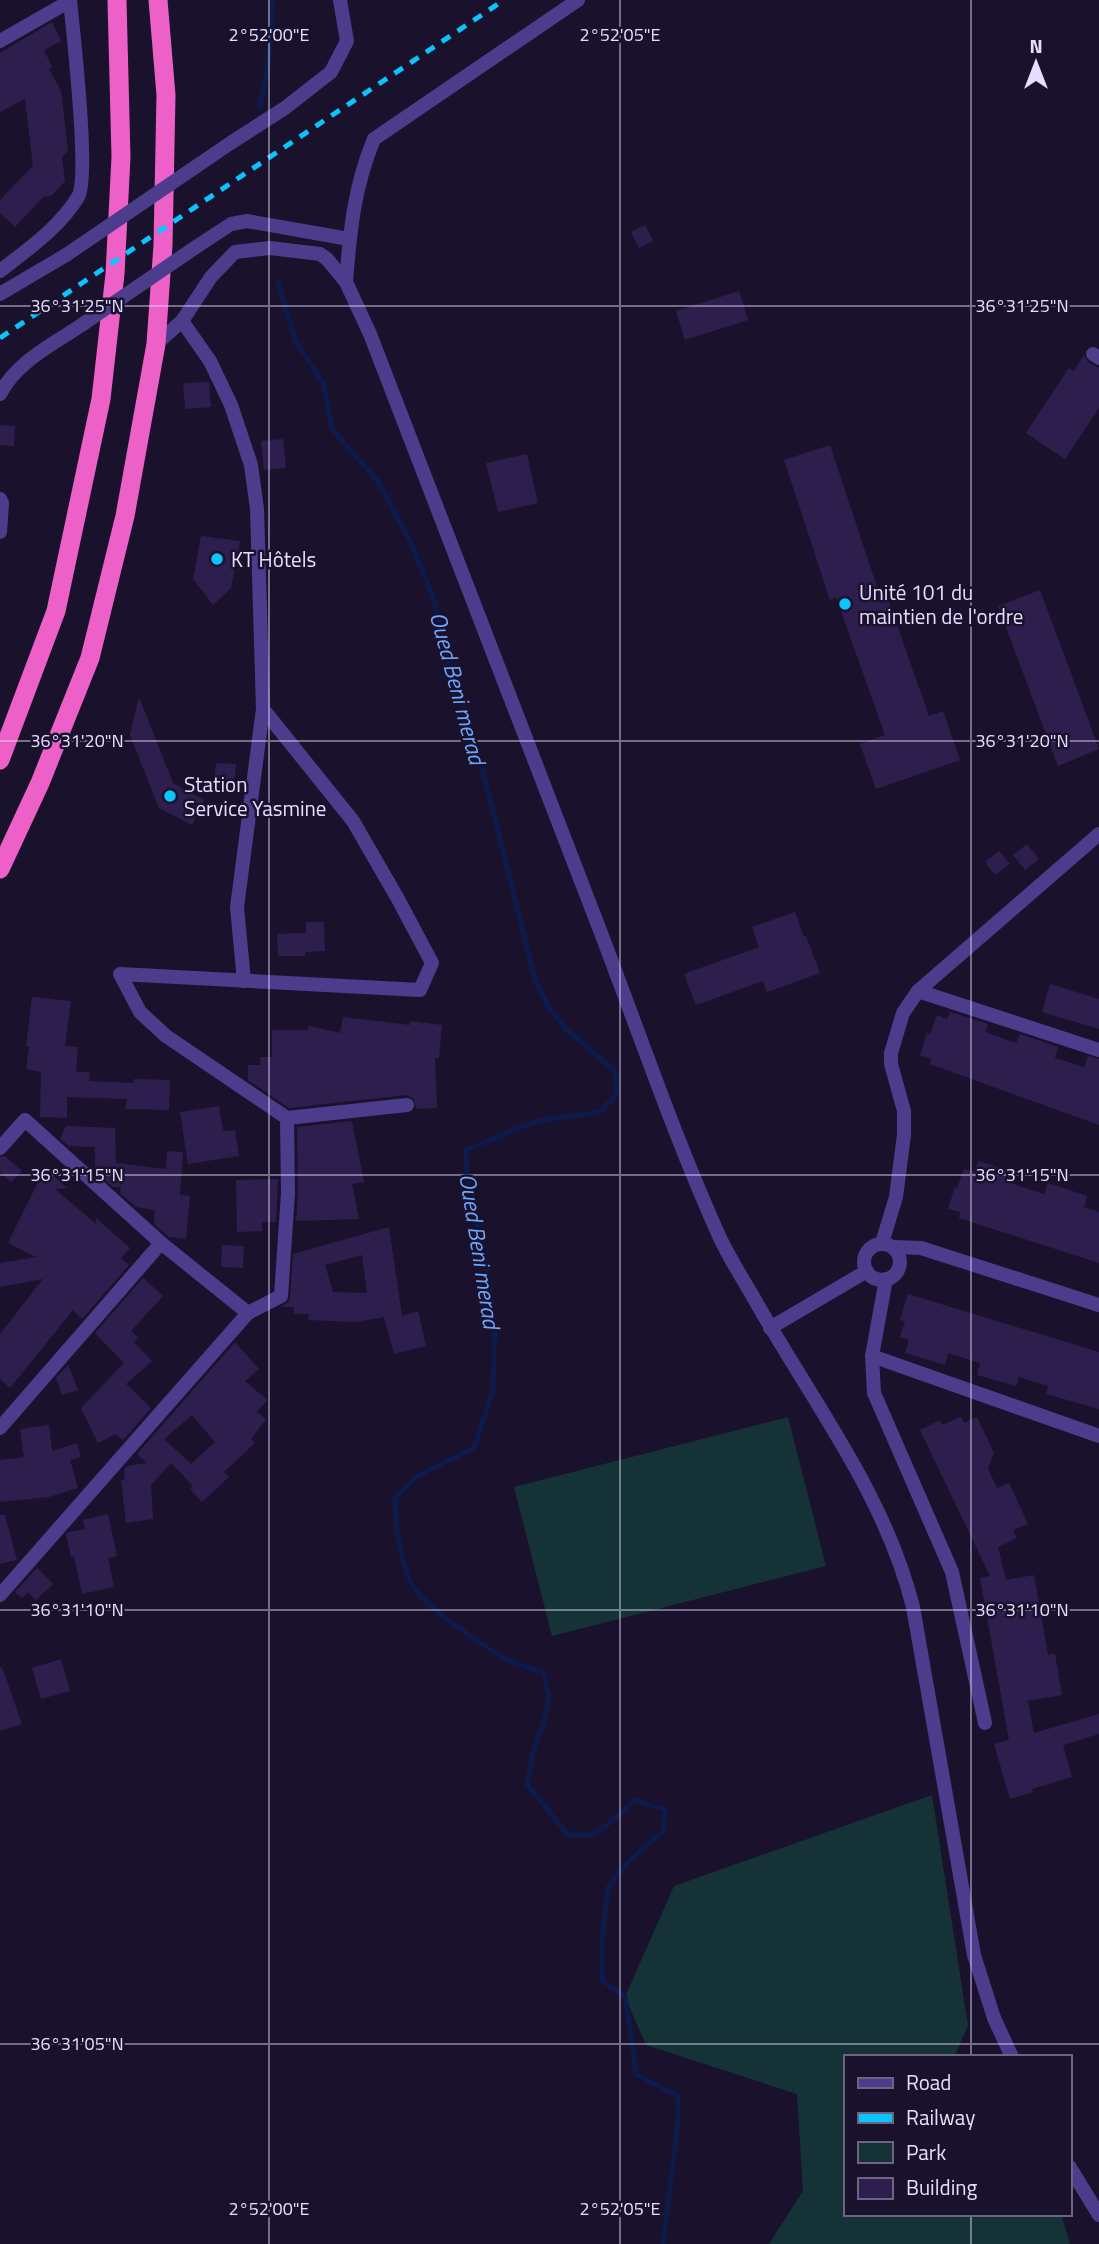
<svg xmlns="http://www.w3.org/2000/svg" width="1099" height="2244" font-family="'Titillium Web',sans-serif">
<rect width="100%" height="100%" fill="#1a122d"/>
<g fill="#153337">
<polygon points="788,1417 826,1566 552,1636 514,1487"/>
<polygon points="932,1795 968,2026 954,2057 845,2057 845,2214 1061,2214 1070,2244 769,2244 803,2191 797,2094 646,2045 625,1997 674,1886"/>
</g>
<g fill="none" stroke-linecap="round" stroke-linejoin="round">
<g stroke="#0c1a4c" stroke-width="5">
<polyline points="260,108 269,57 273,0"/>
<path d="M278,282L295,340L324,385L332,429L377,480L411,543L433,597L452,674L474,741L495,818L535,980L549,1008L566,1029L615,1071L617,1094L600,1112L543,1120L523,1126L466,1150L468,1201L482,1237L495,1325L493,1391L474,1448L417,1476L395,1498C395,1525 400,1558 411,1583C419,1602 483,1646 503,1657C515,1664 530,1668 543,1673L549,1697L543,1725L533,1752L527,1784L568,1835H590L610,1823L635,1800L665,1810L663,1831L629,1861L608,1887L602,1938V1980L625,1997L634,2055L635,2074L678,2096V2122L663,2244"/>
</g>
</g>
<g fill="#2e1e4e" fill-rule="evenodd">
<polygon points="52,22 61,41 44,50 52,67 49,69 61,91 68,151 62,157 65,181 51,196 43,197 15,227 0,213 0,200 33,166 25,99 0,112 0,53"/>
<polygon points="645,225 653,241 639,248 631,232"/>
<polygon points="739,291 748,320 685,340 676,311"/>
<polygon points="1084,355 1088,362 1099,368 1099,408 1065,459 1026,433 1069,368 1074,371"/>
<polygon points="209,382 211,407 185,409 183,383"/>
<polygon points="0,425 15,426 14,446 0,445"/>
<polygon points="283,439 286,468 264,470 261,441"/>
<polygon points="830,445 879,593 885,591 929,716 943,711 960,760 876,789 860,744 885,735 836,597 830,600 784,460"/>
<polygon points="527,454 538,503 498,512 486,463"/>
<polygon points="201,536 240,541 231,588 213,605 193,579"/>
<polygon points="1040,590 1099,749 1058,766 998,606"/>
<polygon points="139,697 173,783 204,800 192,825 159,808 130,735"/>
<polygon points="216,763 236,764 233,791 213,789"/>
<polygon points="1027,844 1039,859 1025,870 1013,855"/>
<polygon points="999,851 1010,864 995,875 985,862"/>
<polygon points="795,912 804,937 806,936 820,973 767,992 763,981 696,1005 684,974 759,947 752,927"/>
<polygon points="306,922 324,922 325,951 305,952 305,956 278,956 277,934 306,933"/>
<polygon points="1050,984 1099,999 1099,1029 1042,1012"/>
<polygon points="32,997 71,1001 65,1046 78,1047 76,1072 90,1072 89,1081 134,1083 134,1079 170,1080 169,1110 125,1109 127,1099 67,1097 67,1118 40,1117 41,1072 26,1069 29,1047 26,1046"/>
<polygon points="950,1012 988,1024 985,1032 1016,1043 1020,1034 1058,1047 1055,1058 1084,1067 1088,1056 1099,1059 1099,1125 930,1064 931,1059 920,1055 927,1033 930,1034 937,1015 947,1019"/>
<polygon points="343,1017 410,1025 410,1021 442,1025 439,1058 435,1058 437,1108 416,1109 414,1099 406,1095 289,1108 248,1080 248,1065 261,1065 260,1057 272,1057 272,1030 308,1030 309,1026 340,1033"/>
<polygon points="219,1106 223,1131 235,1130 239,1156 188,1164 180,1112"/>
<polygon points="352,1121 364,1182 352,1184 359,1219 296,1221 298,1193 297,1127"/>
<polygon points="66,1126 115,1128 116,1163 166,1169 167,1151 183,1152 180,1195 190,1196 186,1239 169,1237 154,1224 155,1210 136,1207 120,1193 121,1187 113,1187 95,1171 95,1147 69,1146 60,1139"/>
<polygon points="5,1156 22,1171 11,1182 0,1172 0,1157"/>
<polygon points="978,1161 1016,1172 1013,1184 1044,1194 1048,1183 1087,1196 1084,1207 1099,1212 1099,1263 959,1218 960,1212 948,1209 955,1187 957,1188 964,1169 974,1172"/>
<polygon points="45,1168 67,1188 55,1189 96,1224 96,1218 130,1248 121,1258 129,1265 82,1319 73,1310 10,1388 0,1379 0,1334 43,1279 0,1287 0,1263 36,1257 8,1243"/>
<polygon points="278,1179 276,1222 262,1222 262,1231 237,1232 236,1180"/>
<path d="M389,1227L402,1316L418,1311L426,1346L394,1354L384,1317L355,1322L308,1320L309,1314H294V1307H280L289,1302L290,1297L293,1254ZM362,1255L367,1293L333,1292L325,1265Z"/>
<polygon points="222,1245 244,1246 243,1268 221,1267"/>
<polygon points="143,1278 163,1296 131,1331 138,1338 134,1342 152,1361 126,1384 151,1408 123,1440 116,1434 98,1443 81,1408 124,1363 95,1333"/>
<polygon points="908,1294 1099,1352 1099,1409 1046,1394 1048,1386 1019,1377 1016,1386 977,1375 980,1363 948,1353 945,1365 905,1353 909,1340 900,1337 905,1321 900,1320"/>
<path d="M235,1342L259,1369L245,1381L267,1400L257,1412L266,1419L251,1439L255,1443L224,1472L229,1477L202,1502L190,1489L193,1486L171,1463L151,1485L153,1519L126,1523L121,1480L125,1479L124,1469L127,1466L147,1463L137,1454ZM192,1415L215,1442L191,1464L164,1439Z"/>
<polygon points="68,1365 78,1390 62,1395 56,1378"/>
<polygon points="961,1417 964,1423 977,1417 994,1453 988,1469 997,1488 1009,1483 1028,1524 1013,1530 1017,1538 998,1547 1006,1580 1034,1575 1048,1655 1055,1654 1062,1695 1028,1701 1034,1733 1099,1714 1099,1734 1063,1745 1072,1777 1032,1789 1033,1792 1010,1799 994,1744 1009,1740 980,1578 990,1576 920,1430 940,1420 942,1425"/>
<polygon points="49,1425 52,1451 77,1443 81,1457 70,1460 78,1488 49,1497 0,1502 0,1460 24,1457 20,1429"/>
<polygon points="108,1514 117,1556 108,1558 114,1587 82,1594 74,1556 71,1557 66,1535 68,1532 85,1529 83,1520"/>
<polygon points="0,1515 5,1515 17,1560 0,1564"/>
<polygon points="37,1568 53,1584 36,1600 28,1592 22,1598 15,1592"/>
<polygon points="61,1659 70,1691 41,1699 32,1668"/>
<polygon points="0,1667 2,1667 22,1724 0,1731"/>
</g>
<g fill="none" stroke-linecap="round" stroke-linejoin="round">
<g stroke="#4b3d8b" stroke-width="14">
<polyline points="0,41 70,1"/>
<polyline points="232,142 285,108 331,72 347,41 340,0"/>
<polyline points="196,247 231,224 247,221 349,239"/>
<path d="M0,271C28,249 59,228 78,197C90,178 73,31 70,0"/>
<path d="M346,282C350,231 354,187 374,139L578,0"/>
<polyline points="0,294 66,255"/>
<polyline points="182,321 210,361 231,405 251,465 257,509 263,709 237,907 244,981"/>
<path d="M156,344L182,321L211,277L235,252L270,248L320,254L327,259L346,282L370,334C445,529 521,724 596,920C637,1026 673,1134 720,1238C729,1257 740,1275 751,1293C808,1396 884,1491 913,1607L974,1955L994,2018L1012,2057"/>
<polyline points="1093,354 1099,358"/>
<path d="M0,394C17,361 54,344 83,324"/>
<polyline points="0,499 2,503 0,532"/>
<polyline points="263,709 353,821 398,899 432,963 420,990 120,974 140,1012 166,1036 287,1118 407,1105"/>
<polyline points="918,991 1099,1050"/>
<polyline points="0,1148 25,1120 161,1243 248,1313"/>
<polyline points="882,1243 896,1197 904,1135 904,1111 891,1064 891,1053 903,1013 918,991 1099,834"/>
<circle cx="882" cy="1262" r="18"/>
<polyline points="894,1247 921,1248 1099,1305"/>
<polyline points="886,1279 872,1356 874,1393 952,1572 985,1723"/>
<polyline points="770,1328 867,1271"/>
<polyline points="872,1356 1099,1436"/>
<polyline points="0,1428 161,1243"/>
<polyline points="0,1595 248,1313 281,1296 288,1193 287,1118"/>
<polyline points="1069,2166 1099,2215"/>
</g>
<g stroke="#ec60c8" stroke-width="19">
<polyline points="0,760 56,611 101,399 115,274 121,157 117,0"/>
<polyline points="0,869 40,783 90,658 125,516 156,344 163,245 166,95 158,0"/>
</g>
<polyline stroke="#0bc4fe" stroke-width="5" stroke-dasharray="10 9" stroke-linecap="butt" points="0,338 504,0"/>
<g stroke="#4b3d8b" stroke-width="14">
<polyline points="66,255 232,142"/>
<polyline points="83,324 196,247"/>
</g>
</g>
<path fill="none" stroke="#e6deff" stroke-width="2" stroke-opacity="0.45" d="M269,0V2244M620,0V2244M971,0V2057M0,306H1099M0,741H1099M0,1175H1099M0,1610H1099M0,2044H1099M971,2214V2244"/>
<g fill="#0bc4fe" stroke="#1a122d" stroke-width="2.5">
<circle cx="217" cy="559" r="7"/>
<circle cx="845" cy="604" r="7"/>
<circle cx="170" cy="796" r="7"/>
</g>
<g text-anchor="middle" dominant-baseline="central" stroke-width="5" stroke-linejoin="round" paint-order="stroke">
<g font-size="21" fill="#e6deff" stroke="#1a122d" text-anchor="start">
<text x="231" y="559">KT Hôtels</text>
<text x="859" y="592">Unité 101 du<tspan x="859" dy="24">maintien de l'ordre</tspan></text>
<text x="184" y="784">Station<tspan x="184" dy="24">Service Yasmine</tspan></text>
</g>
<g font-size="23" font-style="italic" fill="#6ca7fe" stroke="#1a122d">
<text transform="translate(458 688) rotate(75)">Oued Beni merad</text>
<text transform="translate(480 1251) rotate(81)">Oued Beni merad</text>
</g>
</g>
<g font-size="18" text-anchor="middle" fill="#e6deff" stroke="#1a122d" stroke-width="5" stroke-linejoin="round" paint-order="stroke">
<text x="269" y="41">2°52'00"E</text>
<text x="620" y="41">2°52'05"E</text>
<text x="77" y="312">36°31'25"N</text>
<text x="1022" y="312">36°31'25"N</text>
<text x="77" y="747">36°31'20"N</text>
<text x="1022" y="747">36°31'20"N</text>
<text x="77" y="1181">36°31'15"N</text>
<text x="1022" y="1181">36°31'15"N</text>
<text x="77" y="1616">36°31'10"N</text>
<text x="1022" y="1616">36°31'10"N</text>
<text x="77" y="2050">36°31'05"N</text>
<text x="269" y="2215">2°52'00"E</text>
<text x="620" y="2215">2°52'05"E</text>
</g>
<rect x="844" y="2055" width="228" height="161" fill="#1a122d" stroke="#6c6481" stroke-width="2"/>
<rect x="858" y="2078" width="35" height="10" fill="#4b3d8b" stroke="#6c6481" stroke-width="2"/>
<text x="906" y="2090" font-size="21" fill="#e6deff">Road</text>
<rect x="858" y="2113" width="35" height="10" fill="#0bc4fe" stroke="#6c6481" stroke-width="2"/>
<text x="906" y="2125" font-size="21" fill="#e6deff">Railway</text>
<rect x="858" y="2142" width="35" height="21" fill="#153337" stroke="#6c6481" stroke-width="2"/>
<text x="906" y="2160" font-size="21" fill="#e6deff">Park</text>
<rect x="858" y="2178" width="35" height="21" fill="#2e1e4e" stroke="#6c6481" stroke-width="2"/>
<text x="906" y="2195" font-size="21" fill="#e6deff">Building</text>
<g transform="translate(1036 63)" stroke="#1a122d" stroke-width="5" paint-order="stroke">
<path d="M0-5L12 26L0 18L-12 26Z" fill="#e6deff"/>
<text y="-10" font-size="19" font-weight="bold" text-anchor="middle" fill="#e6deff">N</text>
</g>
</svg>
